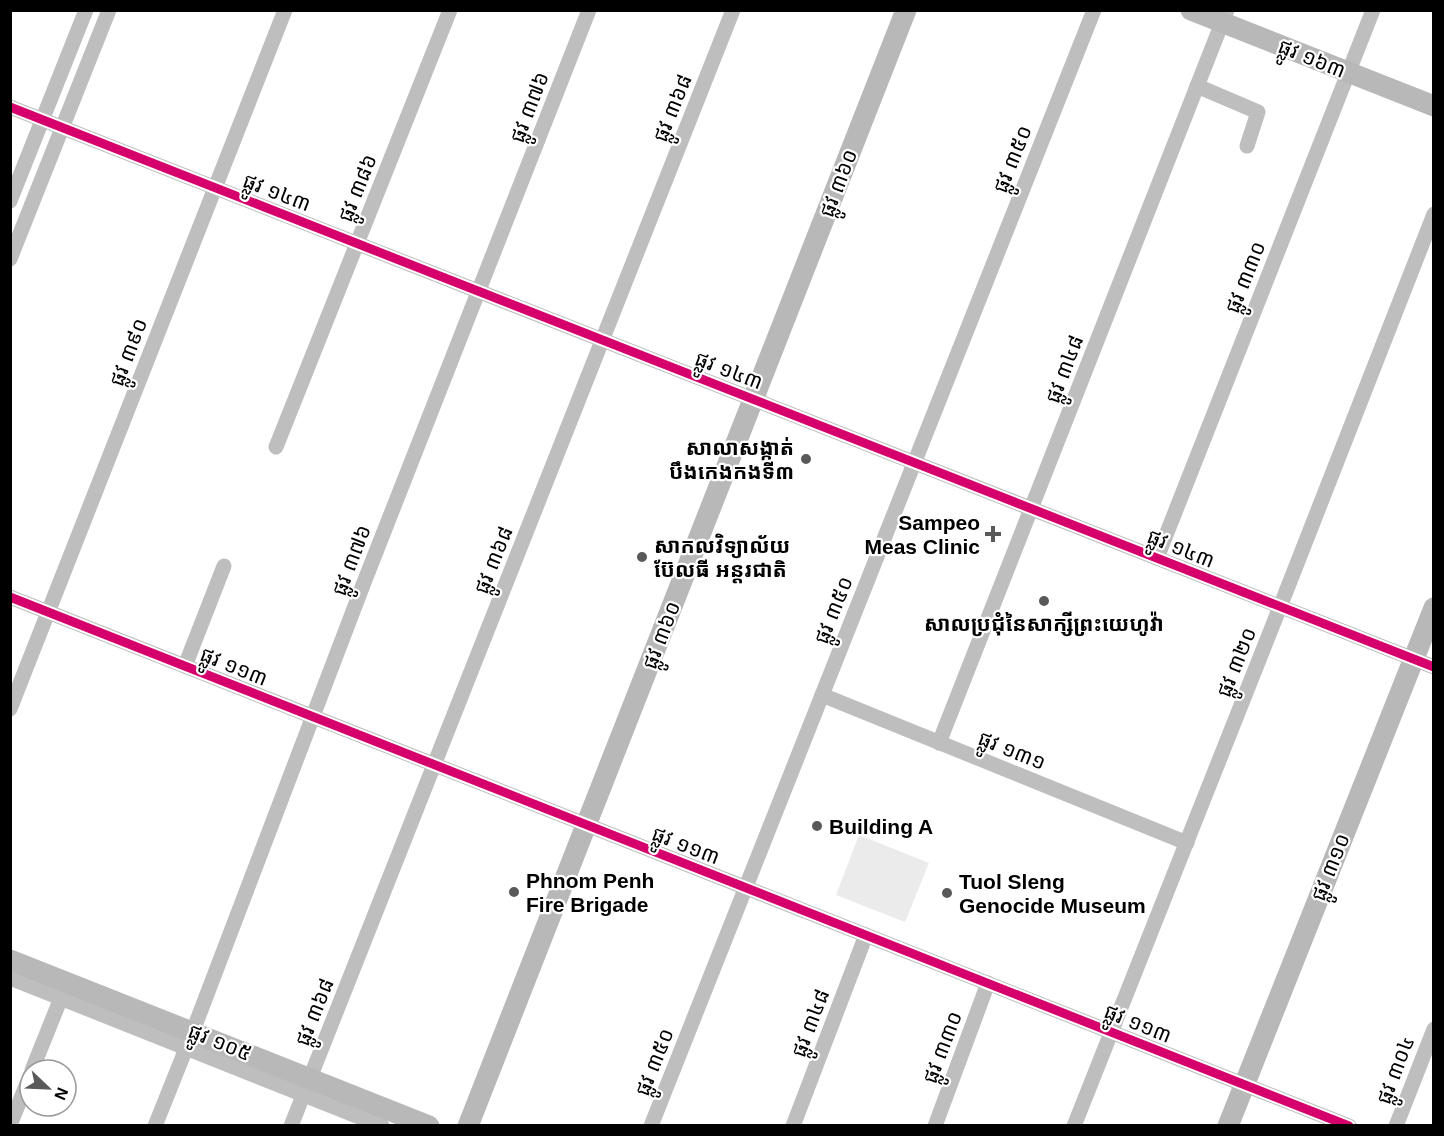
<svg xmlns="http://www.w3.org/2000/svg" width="1444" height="1136" font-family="Helvetica,'Noto Sans Khmer',sans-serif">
<rect width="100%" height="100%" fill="#fff"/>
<polygon fill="#ebebeb" points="859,835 929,863 905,922 836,895"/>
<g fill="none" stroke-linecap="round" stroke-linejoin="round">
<g stroke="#bebebe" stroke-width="15">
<polyline points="10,201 86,10"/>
<polyline points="10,978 382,1126"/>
</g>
<g stroke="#bebebe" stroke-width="15">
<polyline points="1197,86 1258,112 1247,146"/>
<polyline points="10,107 1434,667"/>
<polyline points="10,259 109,10"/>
<polyline points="276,447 450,10"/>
<polyline points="1157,558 1373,10"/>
<polyline points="10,597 1349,1126"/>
<polyline points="185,666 224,566"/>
<polyline points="822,695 1187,843"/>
<polyline points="10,709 285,10"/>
<polyline points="939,743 1227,10"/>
<polyline points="32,1070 67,983"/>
<polyline points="10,1125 30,1076"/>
<polyline points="155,1126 193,1031 363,585 589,10"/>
<polyline points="291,1126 733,10"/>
<polyline points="651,1126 1094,10"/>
<polyline points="793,1126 866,935"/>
<polyline points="935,1126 988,983"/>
<polyline points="1074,1126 1280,607 1434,214"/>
<polyline points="1396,1126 1434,1029"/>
</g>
<g stroke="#b8b8b8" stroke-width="21">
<polyline points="1191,10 1434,106"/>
<polyline points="10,960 429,1126"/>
<polyline points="468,1126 906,10"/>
<polyline points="1228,1126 1434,608"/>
</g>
<g stroke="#fff" stroke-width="13">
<g id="cycleway">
<polyline points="10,107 1434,667"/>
<polyline points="10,597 1349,1126"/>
</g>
</g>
<use href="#cycleway" stroke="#d6006c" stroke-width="9"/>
</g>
<g fill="#595959" stroke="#fff" stroke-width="2">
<circle cx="806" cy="459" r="6"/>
<path d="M990 525h6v6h6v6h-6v6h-6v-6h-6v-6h6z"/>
<circle cx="642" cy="557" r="6"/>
<circle cx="1044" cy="601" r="6"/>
<circle cx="817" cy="826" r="6"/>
<circle cx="514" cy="892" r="6"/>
<circle cx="947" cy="893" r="6"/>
</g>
<g text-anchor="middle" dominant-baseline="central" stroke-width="4.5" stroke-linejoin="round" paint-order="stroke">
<g font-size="21" fill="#000" stroke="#fff">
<text transform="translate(1312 58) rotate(22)">ផ្លូវ ១៦៣</text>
<text transform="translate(529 107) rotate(-69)">ផ្លូវ ៣៧៦</text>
<text transform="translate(672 108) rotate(-68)">ផ្លូវ ៣៦៨</text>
<text transform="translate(1012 159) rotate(-68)">ផ្លូវ ៣៥០</text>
<text transform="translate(838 183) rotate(-69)">ផ្លូវ ៣៦០</text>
<text transform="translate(357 188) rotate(-68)">ផ្លូវ ៣៨៦</text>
<text transform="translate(277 192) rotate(21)">ផ្លូវ ១៤៣</text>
<text transform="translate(1245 277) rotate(-68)">ផ្លូវ ៣៣០</text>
<text transform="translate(128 352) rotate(-69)">ផ្លូវ ៣៩០</text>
<text transform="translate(1064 369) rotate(-69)">ផ្លូវ ៣៤៨</text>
<text transform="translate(729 370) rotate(21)">ផ្លូវ ១៤៣</text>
<text transform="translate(1181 548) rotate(22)">ផ្លូវ ១៤៣</text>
<text transform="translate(351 560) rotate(-69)">ផ្លូវ ៣៧៦</text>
<text transform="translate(493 560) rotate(-68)">ផ្លូវ ៣៦៨</text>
<text transform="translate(833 610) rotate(-68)">ផ្លូវ ៣៥០</text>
<text transform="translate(661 635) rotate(-69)">ផ្លូវ ៣៦០</text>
<text transform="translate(1236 662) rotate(-68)">ផ្លូវ ៣២០</text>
<text transform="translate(234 666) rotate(22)">ផ្លូវ ១១៣</text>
<text transform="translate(1012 750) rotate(22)">ផ្លូវ ១៣១</text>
<text transform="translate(686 845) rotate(21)">ផ្លូវ ១១៣</text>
<text transform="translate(1330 867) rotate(-68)">ផ្លូវ ៣១០</text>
<text transform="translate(314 1012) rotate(-68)">ផ្លូវ ៣៦៨</text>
<text transform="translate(810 1023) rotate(-69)">ផ្លូវ ៣៤៨</text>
<text transform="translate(1138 1023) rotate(22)">ផ្លូវ ១១៣</text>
<text transform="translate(220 1042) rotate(22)">ផ្លូវ ១០៥</text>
<text transform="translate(942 1047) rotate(-69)">ផ្លូវ ៣៣០</text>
<text transform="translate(654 1062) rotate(-68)">ផ្លូវ ៣៥០</text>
<text transform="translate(1395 1070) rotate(-69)">ផ្លូវ ៣០៤</text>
</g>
<g font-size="21" font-weight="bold" fill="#000" stroke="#fff" text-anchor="start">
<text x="794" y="447" text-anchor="end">សាលាសង្កាត់<tspan x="794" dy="24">បឹងកេងកងទី៣</tspan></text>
<text x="980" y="522" text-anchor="end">Sampeo<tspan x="980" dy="24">Meas Clinic</tspan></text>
<text x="654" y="545">សាកលវិទ្យាល័យ<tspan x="654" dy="24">ប៊ែលធី អន្តរជាតិ</tspan></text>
<text x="1044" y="623" text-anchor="middle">សាលប្រជុំនៃសាក្សីព្រះយេហូវ៉ា</text>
<text x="829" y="826">Building A</text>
<text x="526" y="880">Phnom Penh<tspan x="526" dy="24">Fire Brigade</tspan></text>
<text x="959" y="881">Tuol Sleng<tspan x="959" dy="24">Genocide Museum</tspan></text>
</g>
</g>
<rect width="1444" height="1136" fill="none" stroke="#000000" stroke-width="24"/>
<g transform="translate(48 1088) rotate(113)"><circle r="28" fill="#ffffff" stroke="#999999" stroke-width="1.5"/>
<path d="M0-4.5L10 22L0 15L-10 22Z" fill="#595959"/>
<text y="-9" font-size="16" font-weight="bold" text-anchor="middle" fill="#000000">N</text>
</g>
</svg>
